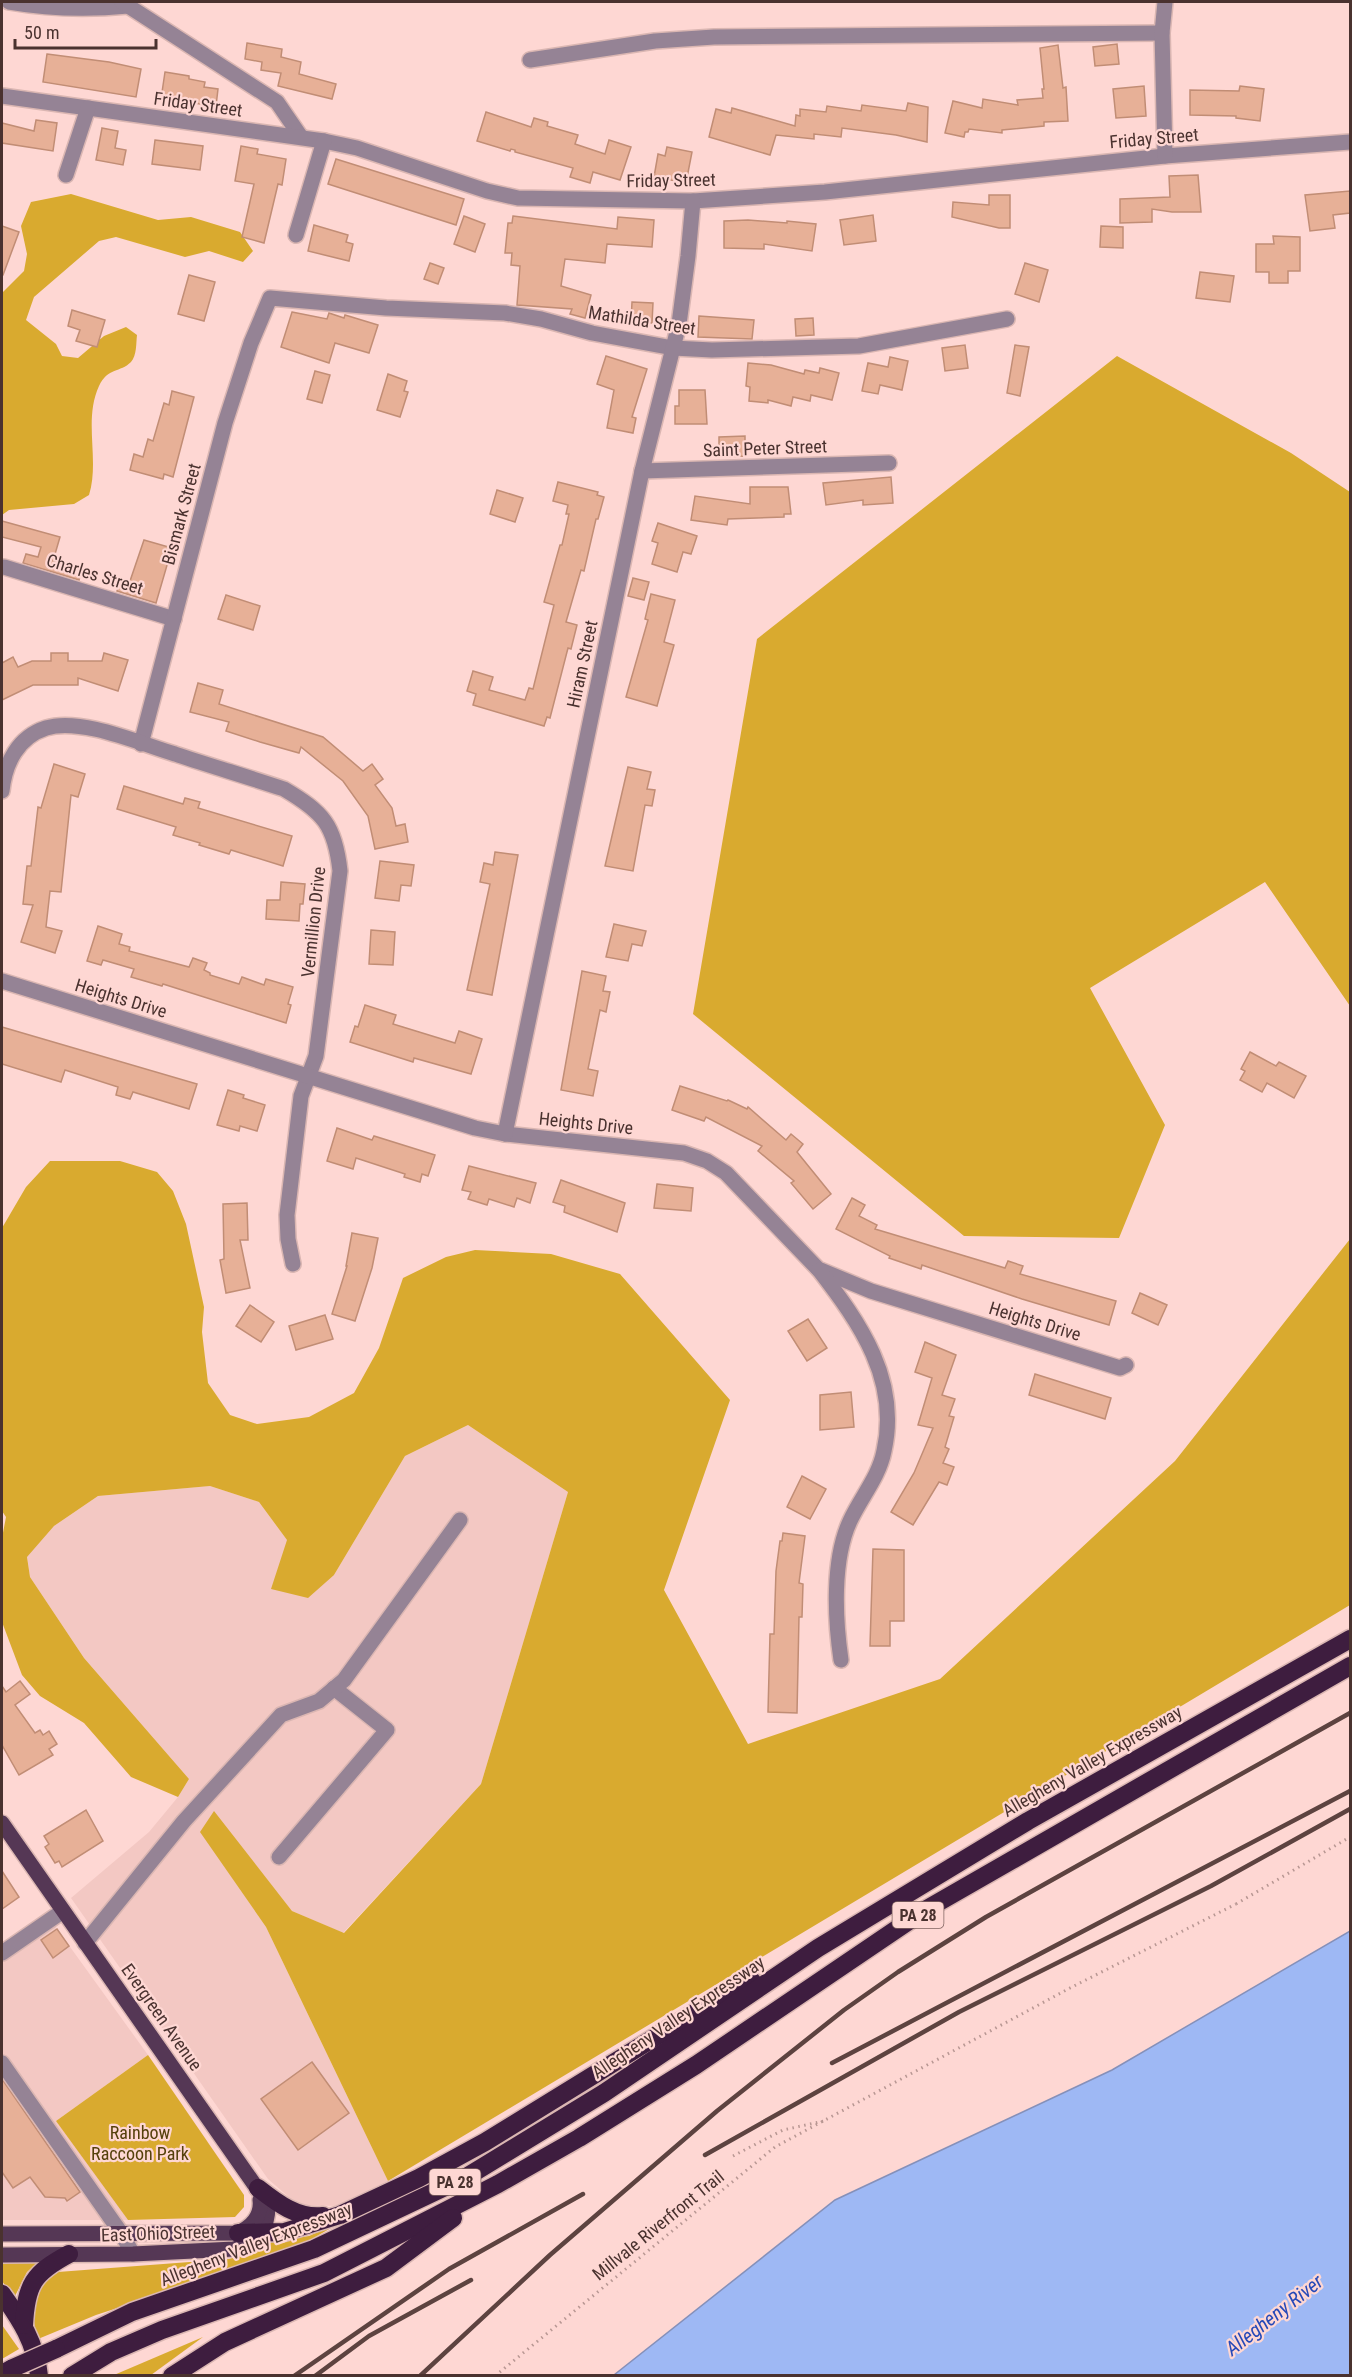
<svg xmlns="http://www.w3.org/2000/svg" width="1352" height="2377" font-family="'Roboto Condensed',sans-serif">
<rect width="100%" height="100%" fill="#fed7d3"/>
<g fill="#f3c8c3">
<polygon points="468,1425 568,1492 481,1784 343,1933 292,1911 214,1812 201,1832 266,1927 388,2181 339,2206 298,2205 268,2179 71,1898 149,1832 178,1797 189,1779 84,1658 30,1577 27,1556 54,1526 98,1496 210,1486 259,1502 287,1540 334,1575 405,1456"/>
<polygon points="47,1915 148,2055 56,2121 128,2220 2,2220 2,1946"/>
</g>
<g fill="#d9aa2f">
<path d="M71,194L158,220L191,217L240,232L253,251L243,262L209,251L185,257L116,237L99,241L34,297L26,320L56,344L62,356L78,358L104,336L126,327L137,335C136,343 137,355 131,362C120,373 108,367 99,386C83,421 100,459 89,495L74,504L9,510L2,515V293L24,271L27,254L21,226L31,202Z"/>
<polygon points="1117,356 1291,453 1350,492 1350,1006 1265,882 1090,988 1165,1125 1119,1238 964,1236 693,1014 757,639"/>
<polygon points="50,1161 120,1161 157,1172 173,1191 186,1224 204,1307 202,1332 208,1383 230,1415 257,1424 309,1417 354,1393 379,1348 403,1278 446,1257 475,1250 551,1254 620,1274 730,1400 664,1590 748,1744 940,1679 1175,1461 1350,1239 1350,1605 388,2181 266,1927 200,1832 214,1811 292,1911 344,1933 481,1784 568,1492 468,1425 405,1456 334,1575 308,1598 271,1589 287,1540 259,1502 210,1486 98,1496 54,1526 27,1557 30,1577 84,1658 189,1779 178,1797 131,1777 84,1723 40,1696 22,1675 2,1622 2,1538 6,1517 2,1511 2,1228 26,1187"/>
<polygon points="148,2055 244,2195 244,2207 235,2217 128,2220 56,2121"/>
<path d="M343,2221L291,2251L96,2315L38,2339C29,2310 32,2290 58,2272L229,2259L263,2248L270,2242L309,2236Z"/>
<polygon points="39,2261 27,2272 14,2298 2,2281 2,2263"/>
<polygon points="2,2325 19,2349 2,2359"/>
<polygon points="203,2337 151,2375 114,2375"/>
</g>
<polygon fill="#9eb8f4" stroke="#8590b9" stroke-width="1.5" points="1350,1931 1350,2375 614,2375 835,2200 1112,2070"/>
<g fill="#e7b097" stroke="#c18d75" stroke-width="1.5">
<polygon points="247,43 282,49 281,57 301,62 299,74 336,84 332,99 278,86 281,73 261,70 262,62 245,59"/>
<polygon points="1117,44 1119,64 1095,66 1093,47"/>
<polygon points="1058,45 1063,88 1066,87 1068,121 1044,122 1044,126 1002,130 1002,133 969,129 968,132 965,132 964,137 945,133 953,101 982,108 983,99 1018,105 1017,100 1043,98 1042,89 1044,89 1040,48"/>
<polygon points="47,54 109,62 141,69 136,97 43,82"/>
<polygon points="165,72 189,76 189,79 205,82 204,87 218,89 216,106 161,99"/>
<polygon points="1144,86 1146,116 1116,118 1113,89"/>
<polygon points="1240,86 1264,89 1260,121 1236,118 1236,116 1190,115 1190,90 1239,91"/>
<polygon points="908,103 928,107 927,142 896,135 842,128 841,137 814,134 814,139 776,135 770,155 709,137 716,109 731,113 732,108 795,126 796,115 800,116 800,109 826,112 827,106 861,111 862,105 906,111"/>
<polygon points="486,112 531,127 534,118 548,122 547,126 578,135 575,144 605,154 609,140 631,147 620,180 593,172 590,183 570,177 573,168 515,152 515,150 511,149 510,151 477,141"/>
<polygon points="36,120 57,123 53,151 2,143 2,123 34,131"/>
<polygon points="102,128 118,131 115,148 126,150 123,165 96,160"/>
<polygon points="155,140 203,146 200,170 152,164"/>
<polygon points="241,146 258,149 257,154 286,159 282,185 278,184 264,243 242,237 254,184 235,181"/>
<polygon points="667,147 692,152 686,183 654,177 658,154 665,156"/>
<polygon points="336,159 464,199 456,225 328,184"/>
<polygon points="1198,175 1201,212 1172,212 1152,209 1152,222 1120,223 1120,199 1170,197 1169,176"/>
<polygon points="1350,191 1350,213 1333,215 1335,228 1310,231 1305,195"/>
<polygon points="989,195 1010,195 1010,228 999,228 952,217 953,202 989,205"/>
<polygon points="873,215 876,241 844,245 840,220"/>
<polygon points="464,216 485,224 475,252 454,244"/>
<polygon points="513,216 617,229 618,217 654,220 652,247 607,244 605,263 565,259 561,286 591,295 585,318 570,314 572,309 517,305 520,266 511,265 512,253 505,253 508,223 512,223"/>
<polygon points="748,220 787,223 787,221 816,224 812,251 764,244 764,249 724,248 724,221"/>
<polygon points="314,225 348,235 346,242 353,244 349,261 308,251"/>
<polygon points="2,226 19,232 3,275 2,275"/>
<polygon points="1101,226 1123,227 1123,248 1100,247"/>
<polygon points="1273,236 1300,237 1300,271 1288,271 1288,283 1269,283 1269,272 1256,272 1256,244 1274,244"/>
<polygon points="430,263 444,268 438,284 424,279"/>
<polygon points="1025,263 1048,270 1039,302 1015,294"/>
<polygon points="1200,272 1234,276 1230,302 1196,298"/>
<polygon points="189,275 215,282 204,321 178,314"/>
<polygon points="632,302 653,303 652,323 631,322"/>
<polygon points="72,310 105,320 97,347 76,341 80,330 68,326"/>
<polygon points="292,312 327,319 329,313 344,318 345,315 378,325 369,353 335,343 329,363 281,347"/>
<polygon points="699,316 754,320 752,339 698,337"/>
<polygon points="813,318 814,335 796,336 795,319"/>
<polygon points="965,345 968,368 945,371 942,348"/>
<polygon points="1015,345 1029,347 1020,396 1007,393"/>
<polygon points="606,356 647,369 632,417 636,418 633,433 607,428 614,390 597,384"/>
<polygon points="890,357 908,361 902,390 880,385 878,394 862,391 868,363 888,367"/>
<polygon points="748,363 771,365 804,374 805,370 819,373 820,368 839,373 832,400 811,395 810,401 793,397 791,406 768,400 768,403 749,401 750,387 746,386"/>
<polygon points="315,371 330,375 322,403 307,399"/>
<polygon points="388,374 407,381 404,391 408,392 400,417 377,410"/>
<polygon points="679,390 705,390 707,424 675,424 675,406 679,406"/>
<polygon points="172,391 194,397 173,477 164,474 163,479 130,470 134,454 143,457 148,439 153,441 164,403 169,405"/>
<polygon points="745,436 745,456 719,457 719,437"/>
<polygon points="891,477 893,503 863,505 863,500 826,505 823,483"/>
<polygon points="558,482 598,492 597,495 604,497 598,519 596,519 584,571 581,570 566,622 577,625 571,649 568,648 550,718 547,717 544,726 473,705 476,694 467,691 473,671 493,677 489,690 525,700 529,688 533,689 554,605 544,602 560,545 562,545 569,514 566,514 568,505 553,501"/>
<polygon points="750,487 788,487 791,514 784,514 784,517 728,519 727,525 691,520 695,496 750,504"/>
<polygon points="497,490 523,498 515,522 490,514"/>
<polygon points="2,521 60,537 53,561 82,567 79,580 23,563 26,554 38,557 41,547 2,537"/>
<polygon points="658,523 697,536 691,554 683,552 677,572 652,564 658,543 652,541"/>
<polygon points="144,540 172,548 156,603 117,591 121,579 130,581"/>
<polygon points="633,578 649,582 644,600 628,596"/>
<polygon points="651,594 675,600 664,642 674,645 657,706 626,697 648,620 645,619"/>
<polygon points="226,595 260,606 253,630 218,619"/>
<polygon points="51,653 68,653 68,661 102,661 104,653 128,660 118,691 78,678 78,685 33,685 2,700 2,663 13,657 18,667 32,661 51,661"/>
<polygon points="198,683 223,690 219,704 323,737 363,771 372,764 383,779 375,785 392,808 396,826 405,824 408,842 375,849 368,816 343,781 301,747 299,753 260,742 226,731 229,722 190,712"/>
<polygon points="54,764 85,774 78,797 71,795 61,892 50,891 46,927 62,931 55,953 21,942 33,905 23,904 27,866 31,866 38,807 41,808"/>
<polygon points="628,767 651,772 647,789 655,790 652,806 645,805 633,871 605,866"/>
<polygon points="124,786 183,804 185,798 200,802 198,808 292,836 283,866 231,850 229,854 199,845 200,843 173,835 176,827 117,809"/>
<polygon points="495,852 518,855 492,995 467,990 490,884 480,882 484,863 493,865"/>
<polygon points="380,861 414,865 411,886 401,885 399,901 375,898"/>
<polygon points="281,882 305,884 303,904 300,904 299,921 266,919 267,900 280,900"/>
<polygon points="614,924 646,931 642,946 632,944 628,961 606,957"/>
<polygon points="98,926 122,934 119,944 130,947 129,951 189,967 193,958 207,963 204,970 210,973 210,975 239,984 242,977 264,985 266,979 293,987 288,1004 291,1005 286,1023 163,984 162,986 131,977 134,969 103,960 101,965 87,961"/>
<polygon points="371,930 395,932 393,965 369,964"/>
<polygon points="582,971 606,976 603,991 610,992 606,1012 600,1010 588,1069 598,1071 593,1096 561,1090"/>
<polygon points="365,1005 396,1015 393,1024 455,1043 459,1031 482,1039 471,1074 414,1058 413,1062 350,1042 355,1026 358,1027"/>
<polygon points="2,1027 197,1084 189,1109 133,1092 130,1099 116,1095 118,1087 65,1070 61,1082 2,1064"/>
<polygon points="1250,1052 1276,1066 1279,1062 1306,1076 1294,1098 1267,1083 1262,1092 1240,1080 1245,1071 1241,1069"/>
<polygon points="680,1086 727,1101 728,1100 747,1109 748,1107 786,1140 791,1134 803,1144 797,1152 831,1194 813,1209 791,1183 794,1181 758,1151 762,1146 706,1117 704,1121 672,1110"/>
<polygon points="228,1090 244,1095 243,1098 265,1105 257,1131 240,1126 239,1131 217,1125"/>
<polygon points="337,1128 372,1140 374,1136 435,1155 428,1176 422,1174 420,1182 404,1177 405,1174 356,1158 353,1169 327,1161"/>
<polygon points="469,1166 536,1183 530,1203 517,1198 514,1207 489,1199 487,1205 468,1199 471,1192 462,1190"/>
<polygon points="561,1180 625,1203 617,1232 564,1212 565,1206 553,1202"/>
<polygon points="657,1184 693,1188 691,1211 654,1208"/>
<polygon points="852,1198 865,1205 859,1216 877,1225 875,1229 1005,1268 1008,1261 1023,1266 1020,1274 1116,1301 1109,1325 1022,1299 922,1265 921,1269 889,1258 890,1256 836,1229"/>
<polygon points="247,1203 248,1240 240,1240 250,1288 226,1293 220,1260 224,1259 223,1204"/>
<polygon points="352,1233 378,1238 372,1268 355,1321 332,1314 347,1266 346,1266"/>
<polygon points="1140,1293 1167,1305 1158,1325 1132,1313"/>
<polygon points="250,1305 274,1322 261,1342 236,1326"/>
<polygon points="325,1315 333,1339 296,1350 289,1326"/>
<polygon points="808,1319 827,1348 807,1361 788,1331"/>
<polygon points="925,1342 956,1355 942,1395 955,1399 949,1416 954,1417 945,1447 949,1449 943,1463 954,1467 947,1485 939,1482 913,1525 891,1512 914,1473 933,1428 918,1425 932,1378 915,1372"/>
<polygon points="1035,1374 1111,1398 1105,1419 1029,1395"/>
<polygon points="851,1392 854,1427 820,1430 820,1395"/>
<polygon points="802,1476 826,1489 810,1519 787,1507"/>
<polygon points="783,1533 805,1536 799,1583 803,1584 802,1617 799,1617 797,1713 768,1712 770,1634 774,1634 776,1571 780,1541 782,1541"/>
<polygon points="873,1549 904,1550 904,1621 890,1621 890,1646 870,1646"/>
<polygon points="20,1681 30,1694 15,1705 35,1733 40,1730 43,1735 49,1731 57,1744 49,1749 53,1755 19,1775 2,1745 2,1686 6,1692"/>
<polygon points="86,1810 103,1841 62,1867 59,1861 55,1863 45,1847 49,1844 44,1836"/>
<polygon points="2,1871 19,1897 2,1909"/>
<polygon points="57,1929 69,1946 53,1958 41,1940"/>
<polygon points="312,2062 349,2113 298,2150 261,2099"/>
<polygon points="2,2079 80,2192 67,2201 65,2198 45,2197 30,2177 13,2188 2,2172"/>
</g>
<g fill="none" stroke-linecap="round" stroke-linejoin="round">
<g stroke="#dab6b2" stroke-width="18">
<g id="minor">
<path d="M9,2C49,9 87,10 128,6"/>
<polyline points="122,2 277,102 301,137"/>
<polyline points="530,60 655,41 714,37 1162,33"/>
<polyline points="2,96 324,141 357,148 487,191 518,198 693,201 825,192 1165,156 1350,142"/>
<polyline points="1165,156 1162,33 1165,2"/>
<polyline points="66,175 88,108"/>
<polyline points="296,235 324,141"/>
<polyline points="642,471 889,463"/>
<polyline points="4,567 174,619"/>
<polyline points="141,744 225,423 251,343 270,298 386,308 505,313 541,319 592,333 673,348 712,350 859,346 1007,319"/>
<path d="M2,791C5,763 18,737 46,728C81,717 141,744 175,754C211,766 248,777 284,789C323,812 335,825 340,871L316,1056L301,1096L287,1215L288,1239L293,1264"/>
<polyline points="2,981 475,1128 505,1134 684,1153 707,1161 726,1173 818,1269 871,1291 1120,1368 1126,1365"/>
<polyline points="505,1134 642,471 679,324 688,256 693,201"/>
<path d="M819,1270C860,1323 900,1380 884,1451C879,1477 861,1497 850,1521C832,1560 835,1619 841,1660"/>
<polyline points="279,1857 387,1730 334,1688"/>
<polyline points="85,1943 184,1821 281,1715 319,1701 344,1680 460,1520"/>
<polyline points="2,1953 63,1911"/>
<polyline points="2,2063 121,2233 133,2254"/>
</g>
</g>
<g stroke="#dab6b2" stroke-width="18">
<g id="major">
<path d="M2,1823L268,2204C268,2231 259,2242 234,2249L133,2254L2,2255"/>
<path d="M2,2234L238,2233C251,2227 262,2216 260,2200"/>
</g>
</g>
<g stroke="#dab6b2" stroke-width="21">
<g id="highway">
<path d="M258,2188C277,2203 298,2219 323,2216"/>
<polyline points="238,2233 284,2232 340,2215 419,2178 485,2142 722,1996 752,1981"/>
<path d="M2,2294C20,2319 36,2343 39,2376"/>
<path d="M24,2325C26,2285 33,2273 69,2254"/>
<polyline points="56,2349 132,2312 314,2249 468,2176 604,2093 818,1948 1028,1821 1350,1639"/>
<polyline points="2,2374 13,2368"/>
<polyline points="72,2376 111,2352 162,2330 324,2273 498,2184 579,2138 696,2065 925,1910 1350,1666"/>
<polyline points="172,2376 225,2342 386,2268 453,2218"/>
</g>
</g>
<g stroke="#b89793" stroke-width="3" stroke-dasharray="1.5 4.5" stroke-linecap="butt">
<polyline points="1236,1904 1350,1837"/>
<polyline points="733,2156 783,2130 824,2121"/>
<polyline points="495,2376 775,2147 1070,1988 1236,1904"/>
</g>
<use href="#minor" stroke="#958395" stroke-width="15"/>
<use href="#major" stroke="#553755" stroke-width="15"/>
<use href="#highway" stroke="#3e1d3f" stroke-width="18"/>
<g stroke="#5d4340" stroke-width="4.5">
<polyline points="832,2063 1350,1791"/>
<polyline points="705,2155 959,2012 1211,1886 1350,1809"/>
<polyline points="294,2376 449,2269 583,2194"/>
<polyline points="315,2376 369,2336 471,2280"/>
<polyline points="420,2376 550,2255 717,2111 844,2010 898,1972 986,1917 1350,1713"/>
</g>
<g stroke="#dab6b2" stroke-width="21" stroke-linecap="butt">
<polyline id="highway-bridge" points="13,2368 56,2349"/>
</g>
<use href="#highway-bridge" stroke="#3e1d3f" stroke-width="18"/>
</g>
<g text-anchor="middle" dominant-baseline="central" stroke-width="4.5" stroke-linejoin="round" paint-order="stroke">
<g fill="#fed7d3" stroke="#806460" stroke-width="1.5">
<rect x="892.5" y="1902" width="51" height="26" rx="4.5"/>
<rect x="429.5" y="2169" width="51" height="26" rx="4.5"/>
</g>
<g font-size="16" font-weight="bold" fill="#4a322f">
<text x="918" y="1915">PA 28</text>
<text x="455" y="2182">PA 28</text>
</g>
<g font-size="18" fill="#4a322f" stroke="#fed7d3">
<text transform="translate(198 104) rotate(8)">Friday Street</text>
<text transform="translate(1154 138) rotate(-5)">Friday Street</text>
<text transform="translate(671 180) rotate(-1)">Friday Street</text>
<text transform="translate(642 320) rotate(9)">Mathilda Street</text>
<text transform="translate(765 448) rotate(-2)">Saint Peter Street</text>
<text transform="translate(181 514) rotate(-75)">Bismark Street</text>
<text transform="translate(95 574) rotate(17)">Charles Street</text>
<text transform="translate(582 664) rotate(-78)">Hiram Street</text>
<text transform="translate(313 922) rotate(-84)">Vermillion Drive</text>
<text transform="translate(121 998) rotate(17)">Heights Drive</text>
<text transform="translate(586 1123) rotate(6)">Heights Drive</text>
<text transform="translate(1035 1321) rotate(17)">Heights Drive</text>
<text transform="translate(1092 1761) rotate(-30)">Allegheny Valley Expressway</text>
<text transform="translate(162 2017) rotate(55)">Evergreen Avenue</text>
<text transform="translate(678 2017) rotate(-34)">Allegheny Valley Expressway</text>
<text transform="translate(658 2225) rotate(-39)">Millvale Riverfront Trail</text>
<text transform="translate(158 2233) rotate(-2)">East Ohio Street</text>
<text transform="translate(256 2244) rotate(-21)">Allegheny Valley Expressway</text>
</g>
<g font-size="18" fill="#55400b" stroke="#fed7d3">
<text x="140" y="2132">Rainbow<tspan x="140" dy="21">Raccoon Park</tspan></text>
</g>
<g font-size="20" font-style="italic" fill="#2649b8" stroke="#fed7d3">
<text transform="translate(1274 2315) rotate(-38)">Allegheny River</text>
</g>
</g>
<rect width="1352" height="2377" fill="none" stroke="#4a322f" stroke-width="6"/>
<path d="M15 39v9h141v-9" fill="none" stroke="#4a322f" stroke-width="3"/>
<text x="24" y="39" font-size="18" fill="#4a322f" stroke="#fed7d3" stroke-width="4.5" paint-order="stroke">50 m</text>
</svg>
